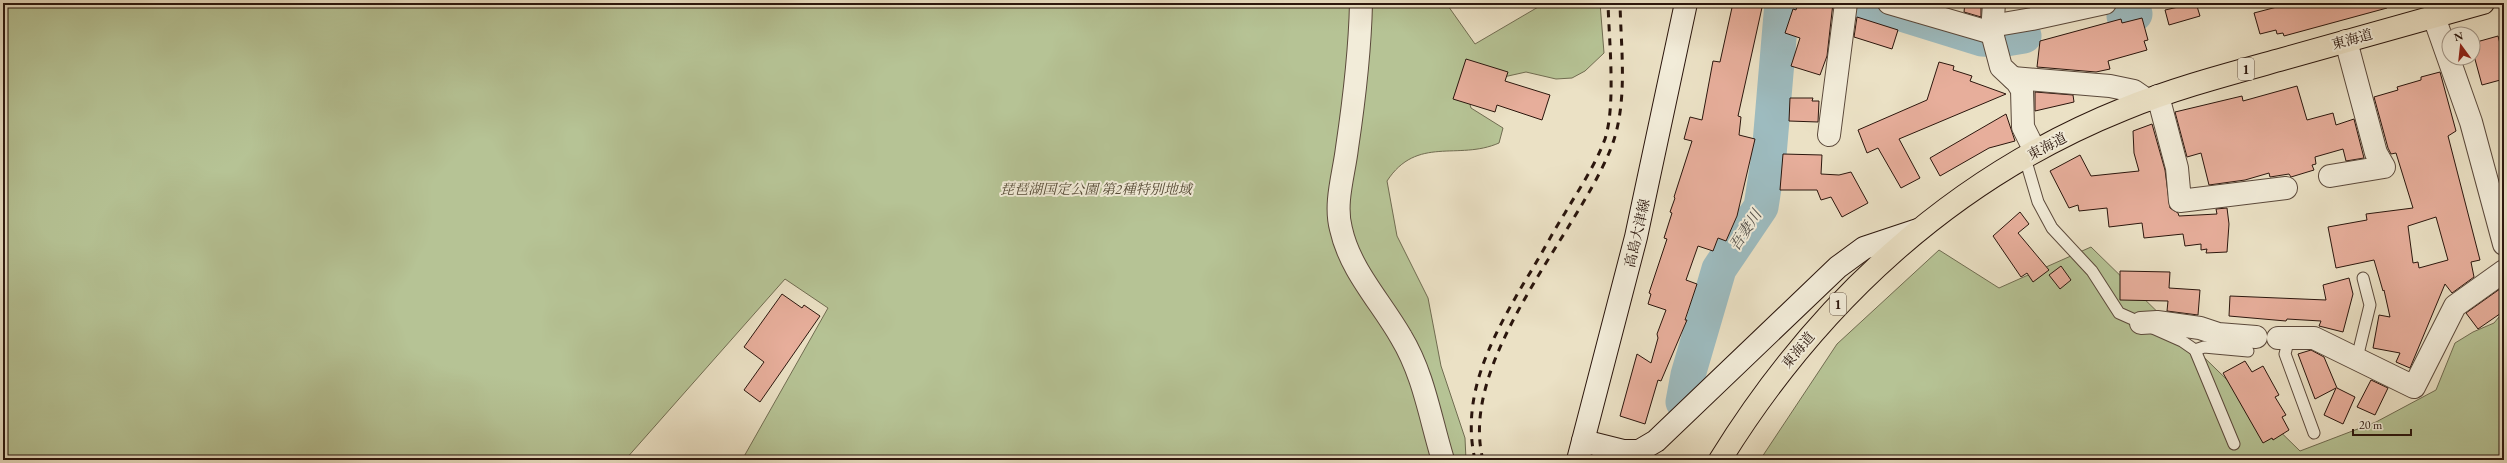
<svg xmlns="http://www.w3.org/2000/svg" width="2507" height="463" font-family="'EB Garamond','Noto Serif JP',serif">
<rect width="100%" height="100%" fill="#ebe1c5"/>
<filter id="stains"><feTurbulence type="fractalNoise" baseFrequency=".005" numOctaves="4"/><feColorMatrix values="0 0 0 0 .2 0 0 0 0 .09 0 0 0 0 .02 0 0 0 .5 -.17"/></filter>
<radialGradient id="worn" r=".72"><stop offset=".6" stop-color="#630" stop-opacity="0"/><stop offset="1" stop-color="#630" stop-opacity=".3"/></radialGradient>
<g fill="#b6c395" stroke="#706c51">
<path d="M3,3H1446L1475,44L1545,3H1600L1604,53L1585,71L1572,78L1556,79L1526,72L1472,84L1469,101L1471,108L1503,128L1499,143C1458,161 1417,135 1387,181L1397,236L1428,298L1441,366L1465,438L1466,460H742L828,308L785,279L625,460H3Z"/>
<polygon points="2091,247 2300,451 2376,422 2436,390 2455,343 2473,332 2494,323 2504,311 2504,460 1760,460 1837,344 1939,250 1999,288"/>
</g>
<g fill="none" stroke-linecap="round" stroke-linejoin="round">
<g stroke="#9dbbbf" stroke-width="35">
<polyline points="1866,3 1982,39 2000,40 2024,36"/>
<polyline points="2124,16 2135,14"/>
<polyline points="1683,402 1688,375 1719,269 1761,207 1769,155 1782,3"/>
</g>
</g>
<g fill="#e7ae9b" stroke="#2b160d" fill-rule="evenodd">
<polygon points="1733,3 1763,3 1738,116 1741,117 1739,135 1755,139 1737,216 1726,241 1718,238 1713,251 1698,246 1686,280 1697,284 1685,320 1687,320 1661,381 1658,380 1645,424 1620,416 1637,354 1651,363 1658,338 1657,334 1666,310 1648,304 1651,294 1649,293 1667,239 1664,238 1672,213 1670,212 1675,198 1674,197 1692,141 1684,139 1690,117 1702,120 1713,61 1720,62"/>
<polygon points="1798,3 1833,3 1827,56 1820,75 1791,66 1800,38 1785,33 1793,9 1796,10"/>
<polygon points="1965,3 1981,3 1981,17 1964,12"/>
<polygon points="2196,3 2200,16 2169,25 2165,10"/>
<polygon points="2292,3 2386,3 2387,8 2284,36 2283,33 2277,34 2276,30 2260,34 2254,13"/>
<polygon points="1857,17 1898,30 1892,49 1854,37"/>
<polygon points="2142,18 2148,40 2144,41 2147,50 2108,61 2110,69 2096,72 2037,67 2040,41 2121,19 2122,23"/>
<polygon points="2498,36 2504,59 2504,79 2482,85 2473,52 2473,43"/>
<polygon points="1466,59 1508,72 1505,81 1550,95 1542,120 1497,105 1495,112 1453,99"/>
<polygon points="1939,62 1954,66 1953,70 1972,76 1970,81 2006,94 1899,139 1920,178 1901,188 1878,148 1867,153 1858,130 1927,100"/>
<path d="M2440,72L2456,131L2448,136L2480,260L2471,262L2474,277L2452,293L2445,284L2410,368L2396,362L2400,353L2373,348L2379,315L2390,317L2384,290L2383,291L2374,260L2336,268L2328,227L2367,220L2366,214L2413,208L2396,153L2391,154L2388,148L2374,97L2398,90L2397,87L2421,80V77ZM2436,217L2448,260L2419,268L2418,262L2413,263L2408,226Z"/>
<polygon points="2297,86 2307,120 2333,113 2336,125 2354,119 2364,158 2346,161 2343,149 2315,157 2316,164 2312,165 2314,170 2291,177 2289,174 2270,177 2269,173 2245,180 2209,185 2201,153 2187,157 2175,112 2242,96 2243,101"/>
<polygon points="2035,92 2073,95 2074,102 2035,111"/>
<polygon points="1790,98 1813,98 1812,101 1819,101 1818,122 1789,121"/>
<polygon points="2006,114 2015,141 1989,148 1940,176 1930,158"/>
<polygon points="2152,124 2165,170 2170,208 2178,213 2179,216 2217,214 2216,209 2227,208 2229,224 2227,252 2206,253 2207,249 2201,250 2201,244 2185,246 2183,234 2144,238 2142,223 2109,227 2107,208 2079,211 2078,205 2069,208 2050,171 2080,155 2091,176 2139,171 2134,153 2133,131"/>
<polygon points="1783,154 1822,155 1821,174 1839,175 1851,172 1868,203 1842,217 1831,197 1821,200 1817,190 1780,190"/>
<polygon points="2020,212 2029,224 2018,233 2049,270 2033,282 2027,273 2021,277 1993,236"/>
<polygon points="2061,266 2071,280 2060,289 2049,275"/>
<polygon points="2120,271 2170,272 2169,288 2200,290 2198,315 2167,311 2168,301 2120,300"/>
<polygon points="2349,278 2353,294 2343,332 2319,326 2321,321 2287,319 2286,321 2229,316 2230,296 2326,300 2323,285"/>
<polygon points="2504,286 2504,311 2478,329 2466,313"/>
<polygon points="782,294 802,308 804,305 820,316 760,402 744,390 764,362 744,347"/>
<polygon points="2311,350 2324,357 2337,388 2355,397 2343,424 2324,415 2336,388 2315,399 2298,354"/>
<polygon points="2245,361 2252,372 2263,366 2279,395 2275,397 2286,415 2282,417 2289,430 2273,440 2272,438 2263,443 2223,373"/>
<polygon points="2371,380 2388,388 2375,415 2357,407"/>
</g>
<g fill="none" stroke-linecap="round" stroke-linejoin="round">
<g stroke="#5b493b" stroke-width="13">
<g id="lane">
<polyline points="2025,158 2038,202 2052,228 2092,271 2119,313 2182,341 2195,350 2234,444"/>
<polyline points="2289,338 2285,354 2314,433"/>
<polyline points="2195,350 2204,347 2248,351"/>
<polyline points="2357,358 2370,305 2363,278"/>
</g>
</g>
<g stroke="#5b493b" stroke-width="24">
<g id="street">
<path d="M1361,3C1360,51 1354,101 1347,148C1344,174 1334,203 1341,229C1350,270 1381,302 1401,337C1424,375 1430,418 1443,460"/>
<polyline points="1889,3 1992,33"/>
<polyline points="1994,3 1992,33 2001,67 2017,82 2022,90 2023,127 2035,151"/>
<polyline points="2434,17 2471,122 2504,244"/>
<polyline points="1991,26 2032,19 2105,3"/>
<polyline points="2013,78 2110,86 2134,91 2147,100"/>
<polyline points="2158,96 2177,168 2180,201 2286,188"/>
<polyline points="1829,135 1846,3"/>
<polyline points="2330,176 2384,167 2376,153 2346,41"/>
<polyline points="2141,323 2157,322 2200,328 2218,334 2256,337"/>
<polyline points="2278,338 2314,338 2414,387 2455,306 2504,271"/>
</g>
</g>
<g stroke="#2b160d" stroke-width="24">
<g id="secondary">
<polyline points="1583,441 1623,451 1639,451 1656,441 1838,267 1864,248 1918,230"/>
<polyline points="1578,460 1636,237 1686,3"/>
</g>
</g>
<g stroke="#2b160d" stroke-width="24">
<path id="highway" d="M1720,460C1817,303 1952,178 2124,109C2175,88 2229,74 2283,59C2349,40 2416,22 2483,3"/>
</g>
<use href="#lane" stroke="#f2ecd9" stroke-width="11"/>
<use href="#street" stroke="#f2ecd9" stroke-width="22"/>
<use href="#secondary" stroke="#f2ecd9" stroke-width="22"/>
<use href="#highway" stroke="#ebe1c5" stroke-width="22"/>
<g stroke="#2b160d" stroke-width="3" stroke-dasharray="7 7" stroke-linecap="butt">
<path d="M1475,460C1460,394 1493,336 1525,281C1539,259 1551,235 1565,213C1579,189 1595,166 1605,139C1616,105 1609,40 1608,3"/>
<path d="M1483,460C1458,362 1572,240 1609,153C1629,107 1621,52 1620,3"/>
</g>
</g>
<g text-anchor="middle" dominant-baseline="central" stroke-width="4" stroke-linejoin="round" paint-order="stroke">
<g fill="#f2ecd9" stroke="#67564a" stroke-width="1">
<rect x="2238" y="58" width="16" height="22" rx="3"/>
<rect x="1830" y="293" width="16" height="22" rx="3"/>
</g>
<g font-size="13" font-weight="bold" fill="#2b160d">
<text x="2246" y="69">1</text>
<text x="1838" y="304">1</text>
</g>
<g font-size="14" fill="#2b160d" stroke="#f2ecd9">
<text transform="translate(2352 39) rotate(-16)">東海道</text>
<text transform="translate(2047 146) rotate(-28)">東海道</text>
<text transform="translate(1637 233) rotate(-77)">高島大津線</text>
<text transform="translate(1798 350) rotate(-50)">東海道</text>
</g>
<g font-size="14" font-style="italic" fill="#554a36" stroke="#f2ecd9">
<text x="1096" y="189">琵琶湖国定公園 第2種特別地域</text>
</g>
<g font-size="15" font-style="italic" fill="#53504b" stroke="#f2ecd9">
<text transform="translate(1745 230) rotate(-57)">吾妻川</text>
</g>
</g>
<rect width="2507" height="463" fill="none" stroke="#ebe1c5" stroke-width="16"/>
<rect x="4" y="4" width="2499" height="455" fill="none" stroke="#2b160d" stroke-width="2"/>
<rect x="8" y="8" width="2491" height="447" fill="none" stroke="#2b160d"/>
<g transform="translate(2461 46) rotate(345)"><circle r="19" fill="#f2ecd9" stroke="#a29687"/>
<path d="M0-3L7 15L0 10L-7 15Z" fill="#8f2418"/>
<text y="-6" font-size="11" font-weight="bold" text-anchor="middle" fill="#2b160d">N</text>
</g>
<path d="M2353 429v6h58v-6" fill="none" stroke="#2b160d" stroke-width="2"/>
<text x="2359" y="429" font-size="12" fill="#2b160d" stroke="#f2ecd9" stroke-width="3" paint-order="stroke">20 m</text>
<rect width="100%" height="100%" filter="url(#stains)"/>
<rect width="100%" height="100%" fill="url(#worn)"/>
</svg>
